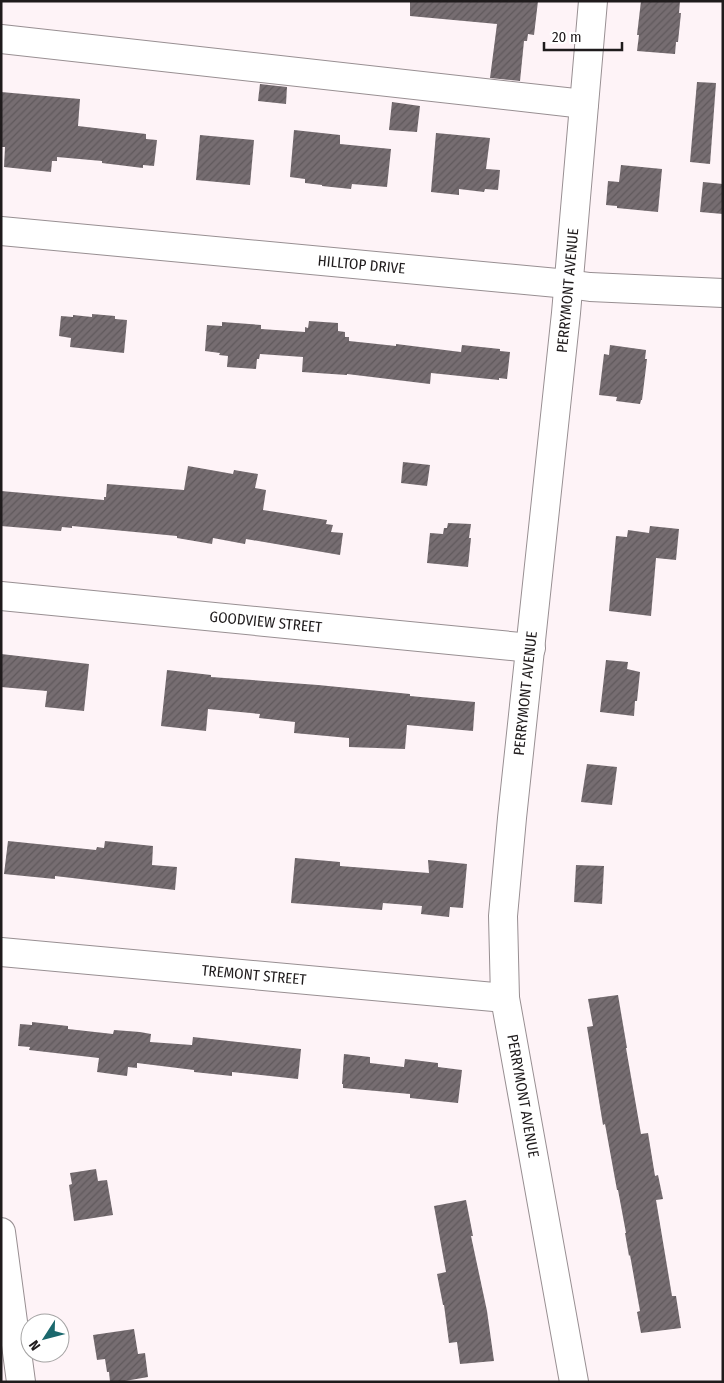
<svg xmlns="http://www.w3.org/2000/svg" width="724" height="1383" font-family="'Fira Sans Condensed',sans-serif">
<defs>
<pattern id="building-hatch" width="6" height="6" patternUnits="userSpaceOnUse" patternTransform="scale(1.25)"><rect width="6" height="6" fill="#766d71"/><path d="M-1 1l2-2M0 6l6-6M5 7l2-2" fill="none" stroke="#60595c"/></pattern>
</defs>
<rect width="100%" height="100%" fill="#fef3f7"/>
<g fill="url(#building-hatch)">
<polygon points="410,1 538,1 534,35 528,34 527,41 524,41 520,81 490,78 497,24 410,16"/>
<polygon points="641,1 680,1 679,13 681,13 678,42 676,42 675,54 637,51 639,35 637,35"/>
<polygon points="697,82 716,83 710,164 690,162"/>
<polygon points="260,84 287,87 286,104 258,101"/>
<polygon points="1,92 80,99 78,126 146,134 146,139 157,140 154,166 143,165 143,168 102,163 102,161 57,157 57,161 52,161 51,172 4,167 5,147 1,147"/>
<polygon points="392,102 420,106 417,132 389,130"/>
<polygon points="294,130 340,135 340,144 391,149 387,187 352,184 351,189 322,186 322,185 305,183 305,179 290,177"/>
<polygon points="436,133 490,138 486,169 500,170 498,190 485,189 484,192 459,189 459,195 431,192"/>
<polygon points="200,135 254,140 250,185 196,180"/>
<polygon points="621,165 662,169 658,212 617,208 617,206 606,205 608,181 619,182"/>
<polygon points="703,182 723,184 723,214 700,212"/>
<polygon points="92,314 115,316 115,319 127,320 124,353 70,347 71,338 59,336 61,316 73,317 73,315 92,317"/>
<polygon points="309,321 338,323 338,331 345,332 345,337 349,337 349,341 396,346 396,344 461,352 462,345 500,349 500,351 510,352 507,379 499,378 499,380 431,373 430,384 347,374 347,375 302,372 303,357 260,354 259,359 257,359 256,369 227,367 228,356 219,355 220,353 205,351 207,325 222,326 222,322 261,325 261,329 305,332 305,327 308,328"/>
<polygon points="610,345 646,350 645,359 647,359 642,400 641,400 640,404 616,401 617,397 599,395 604,354 609,355"/>
<polygon points="403,462 430,465 427,486 401,483"/>
<polygon points="188,466 233,474 234,470 258,474 255,488 266,490 263,510 327,520 326,524 333,525 331,532 343,533 340,555 246,539 245,544 213,538 212,544 177,538 177,536 72,526 72,528 62,527 61,531 1,526 1,491 104,500 104,497 106,497 107,484 184,490"/>
<polygon points="448,523 471,524 469,538 471,538 468,567 427,563 430,533 443,534 444,528 447,528"/>
<polygon points="650,526 679,529 676,560 656,558 651,616 609,611 616,536 627,537 628,530 649,533"/>
<polygon points="1,654 89,664 84,711 45,707 47,691 1,687"/>
<polygon points="606,660 628,662 627,669 640,672 637,701 635,701 634,716 600,712"/>
<polygon points="167,670 211,675 211,677 318,685 410,694 410,696 475,702 473,731 407,725 405,749 349,747 349,738 294,733 295,722 259,718 260,714 208,709 206,731 161,726"/>
<polygon points="587,764 617,767 612,805 581,802"/>
<polygon points="8,841 96,850 97,847 104,848 105,841 153,846 152,865 177,867 175,890 55,876 55,879 4,874"/>
<polygon points="295,858 340,862 340,866 429,873 428,860 467,864 463,908 450,907 449,917 421,914 422,906 383,903 382,910 291,903"/>
<polygon points="576,865 604,866 602,904 574,902"/>
<polygon points="618,995 627,1048 626,1048 641,1134 648,1133 655,1176 658,1175 663,1199 656,1200 672,1296 676,1296 681,1328 641,1333 637,1312 640,1311 630,1255 629,1256 625,1233 626,1233 618,1190 617,1190 605,1124 603,1125 587,1027 593,1026 588,999"/>
<polygon points="32,1022 68,1026 68,1029 113,1034 114,1030 140,1032 151,1034 150,1042 192,1045 193,1037 301,1049 298,1079 232,1072 232,1076 194,1072 194,1070 137,1063 137,1068 128,1067 127,1076 97,1072 99,1058 29,1050 30,1047 18,1046 20,1024 32,1025"/>
<polygon points="344,1054 370,1057 370,1063 404,1067 405,1059 438,1063 438,1067 462,1070 458,1103 410,1098 410,1094 343,1088 343,1084 342,1084"/>
<polygon points="96,1169 98,1181 107,1180 113,1215 74,1221 69,1185 72,1184 70,1173"/>
<polygon points="466,1200 473,1236 471,1236 487,1311 494,1361 460,1364 457,1342 449,1343 444,1305 443,1305 437,1274 446,1272 434,1206"/>
<polygon points="134,1329 138,1354 145,1353 148,1377 119,1382 110,1382 109,1372 107,1372 105,1359 97,1360 93,1335"/>
</g>
<g fill="none" stroke-linecap="round" stroke-linejoin="round">
<g stroke="#988f92" stroke-width="30">
<g id="minor">
<polyline points="1,39 584,104"/>
<path id="s1" d="M1,231L568,284L590,287L723,293"/>
<path id="s2" d="M1,596L531,648"/>
<path id="s3" d="M1,952L505,998"/>
<polyline points="1,1232 21,1382"/>
<path id="s4" d="M574,1382L505,998L503,916L512,818L566,313L593,1"/>
</g>
</g>
<use href="#minor" stroke="#fff" stroke-width="28"/>
</g>
<g text-anchor="middle" dominant-baseline="central" stroke-width="5" stroke-linejoin="round" paint-order="stroke">
<g font-size="15" fill="#1f1b1c" stroke="#fff">
<text stroke="none"><textPath href="#s1" startOffset="362">HILLTOP DRIVE</textPath></text>
<text stroke="none"><textPath href="#s4" startOffset="1101">PERRYMONT AVENUE</textPath></text>
<text stroke="none"><textPath href="#s2" startOffset="266">GOODVIEW STREET</textPath></text>
<text stroke="none"><textPath href="#s4" startOffset="696">PERRYMONT AVENUE</textPath></text>
<text stroke="none"><textPath href="#s3" startOffset="254">TREMONT STREET</textPath></text>
<text transform="translate(523 1096) rotate(80)">PERRYMONT AVENUE</text>
</g>
</g>
<rect width="724" height="1383" fill="none" stroke="#1f1b1c" stroke-width="5"/>
<g transform="translate(45 1338) rotate(234)"><circle r="24" fill="#ffffff" stroke="#a5a4a4"/>
<path d="M0-4L9 19L0 12L-9 19Z" fill="#1b686d"/>
<text y="-8" font-size="14" font-weight="bold" text-anchor="middle" fill="#1f1b1c">N</text>
</g>
<path d="M544 42v8h78v-8" fill="none" stroke="#1f1b1c" stroke-width="2.5"/>
<text x="552" y="42" font-size="15" fill="#1f1b1c" stroke="#ffffff" stroke-width="4" paint-order="stroke">20 m</text>
</svg>
